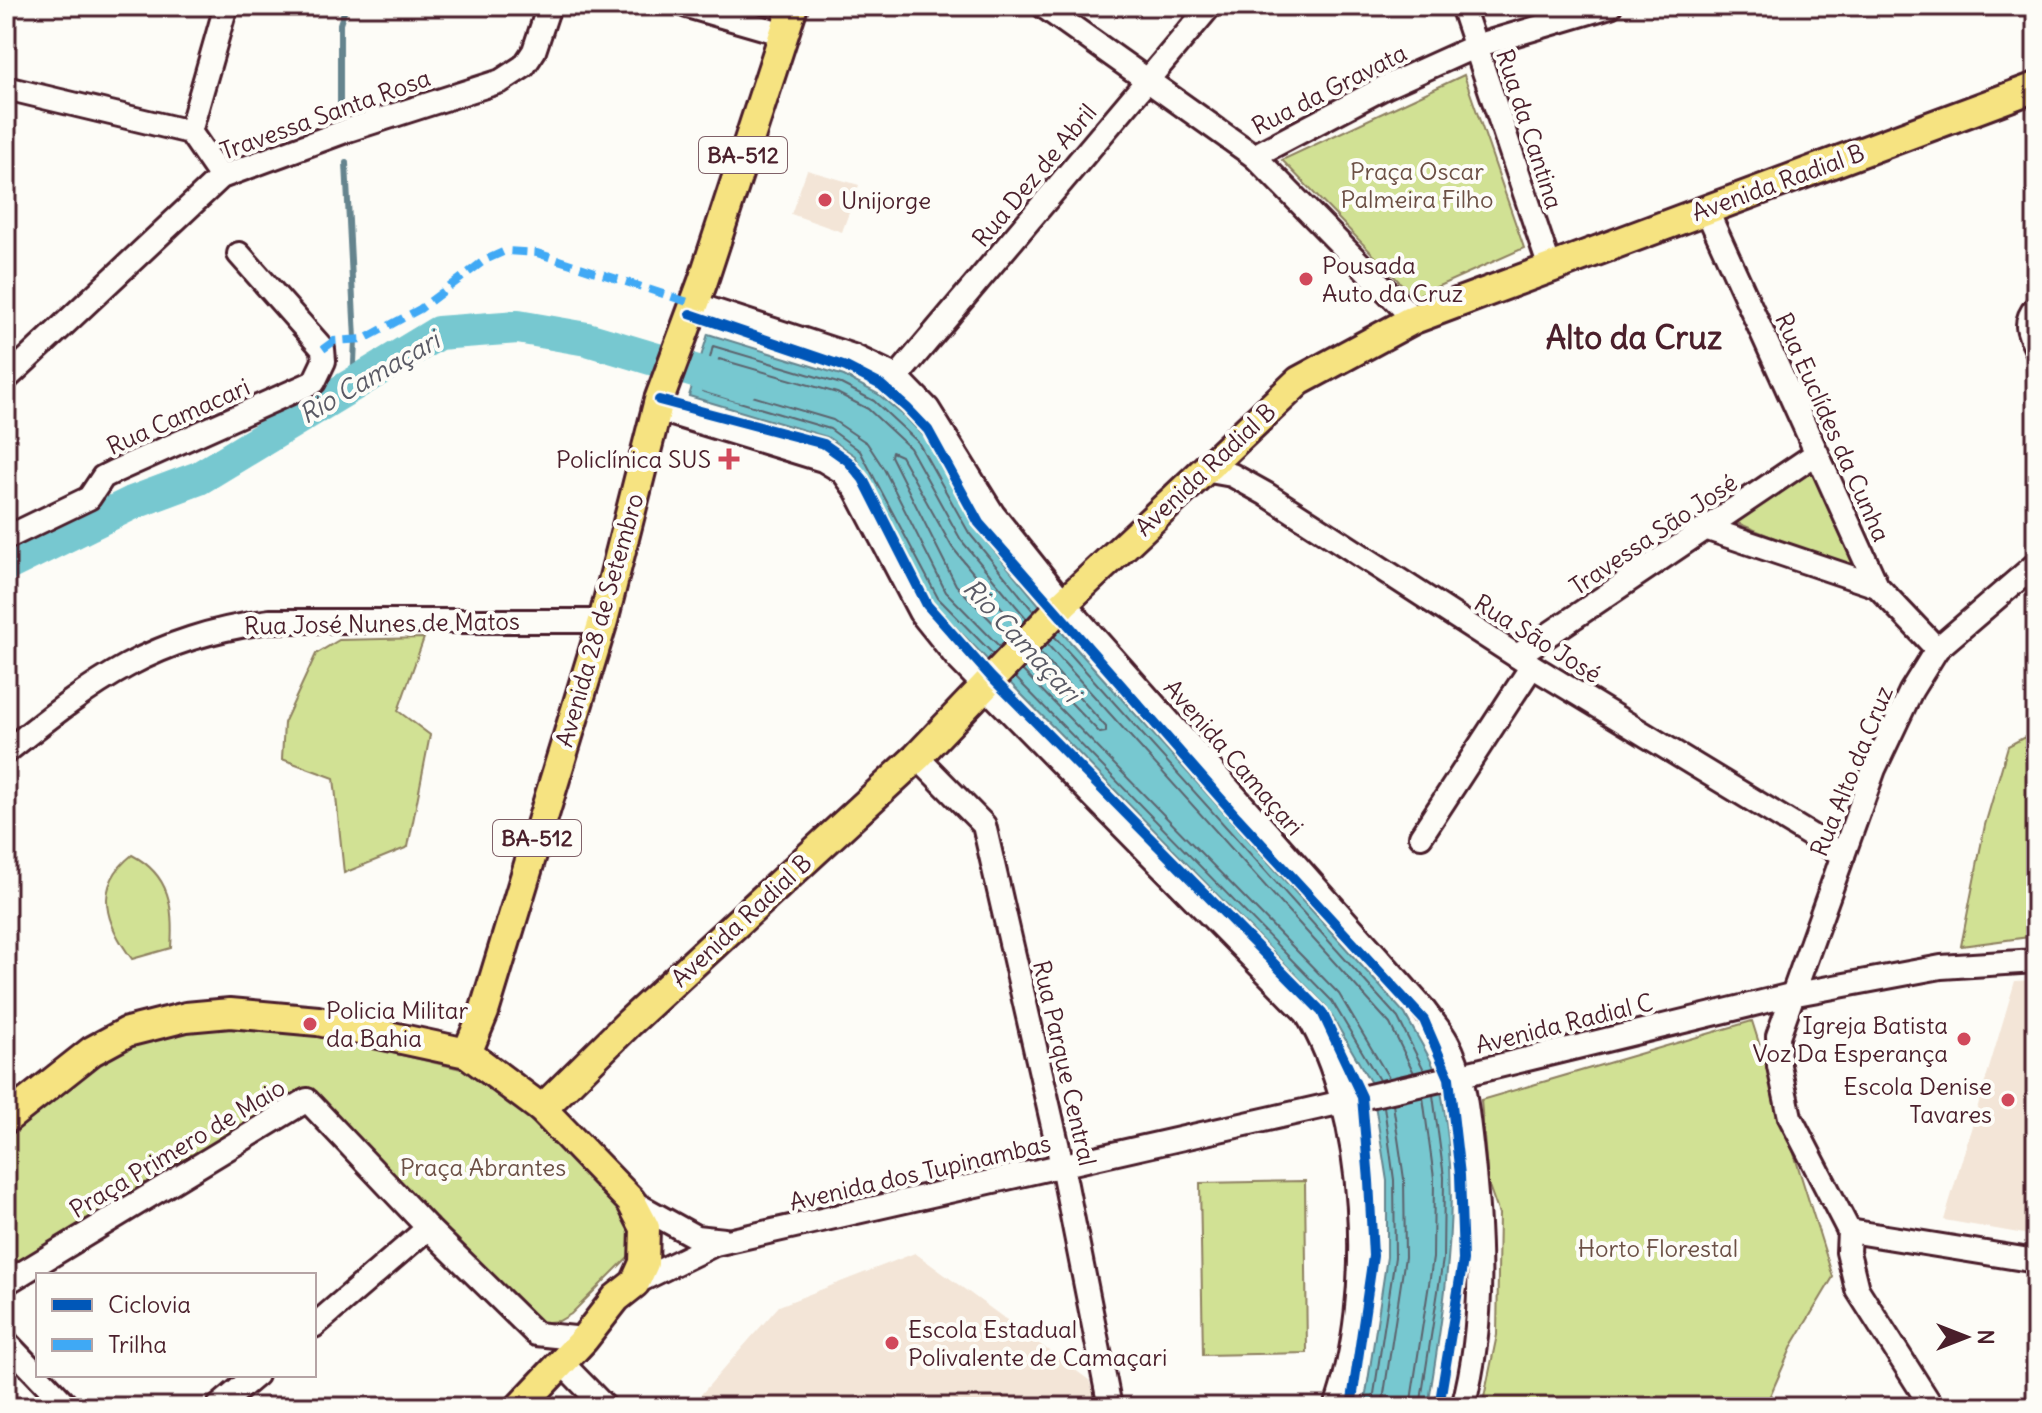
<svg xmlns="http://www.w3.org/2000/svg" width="2042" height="1413" font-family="Delius,sans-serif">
<rect width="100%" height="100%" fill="#fdfcf7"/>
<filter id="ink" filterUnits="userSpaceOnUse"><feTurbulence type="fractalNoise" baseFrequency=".0125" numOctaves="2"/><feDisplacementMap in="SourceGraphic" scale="16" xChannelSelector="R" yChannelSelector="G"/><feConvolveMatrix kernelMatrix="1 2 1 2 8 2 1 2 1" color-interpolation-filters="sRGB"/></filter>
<g filter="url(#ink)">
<g fill="#f3e5d7">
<polygon points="807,170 859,185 842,232 791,214"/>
<polygon points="2036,980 2036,1236 1944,1220 2015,981"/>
<polygon points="915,1253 1089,1380 1099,1407 690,1407 779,1306"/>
</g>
<g fill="#d1e194" stroke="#8e8060" stroke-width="2">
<polygon points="1464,75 1524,248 1414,297 1282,160"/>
<polygon points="1811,471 1856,571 1735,522"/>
<polygon points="424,638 398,711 430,735 408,847 344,873 334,778 282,759 284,723 316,654 339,640"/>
<polygon points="2036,731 2036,936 1961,946 1985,825 2008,746"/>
<path d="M132,855C170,875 174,907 171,948L132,959C106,924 92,887 132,855Z"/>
<polygon points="1752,1021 1833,1277 1793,1344 1765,1407 1482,1407 1497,1335 1499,1214 1488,1183 1481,1100"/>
<polygon points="230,1024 282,1027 474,1072 526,1112 628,1221 632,1231 630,1255 571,1314 559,1321 539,1323 311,1091 6,1273 6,1130 109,1051 172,1029"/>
<polygon points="1305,1181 1307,1353 1203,1355 1200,1183"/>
</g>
<path fill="#77c8d0" stroke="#65848e" stroke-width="2" d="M708,334L844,376L878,394L903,415L925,437L976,529L1065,636L1405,1014C1416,1036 1435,1062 1440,1086C1463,1194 1445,1300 1428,1407H1364L1387,1257V1181L1372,1085L1326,1006L932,603L855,456L827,437L689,396Z"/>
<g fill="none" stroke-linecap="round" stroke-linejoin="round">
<g stroke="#5c636d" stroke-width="2">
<polyline points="1054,636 1398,1018 1424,1070"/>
<polyline points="1008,638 956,585 891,456 892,452 901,456 952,547 1018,628"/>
<polyline points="1047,644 1390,1024 1414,1073"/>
<polyline points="1000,647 946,592 884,469 867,443 833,420 715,385 713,380 719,359 837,393 868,409 910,448 961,540 1027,619"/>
<polyline points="993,654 938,598 860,451 830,429 702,391 713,346 841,384 874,401 918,442 969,533 1034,612"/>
<polyline points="1031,661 1100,733 1106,732 1106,727 1039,652"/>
<polyline points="1022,670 1339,994 1389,1078"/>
<polyline points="1015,677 1332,1001 1379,1080"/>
<polyline points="1372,1407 1395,1257 1394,1180 1384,1106"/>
<polyline points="1382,1407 1405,1257 1404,1179 1393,1104"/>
<polyline points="1410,1407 1433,1258 1434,1178 1423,1097"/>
<polyline points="1420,1407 1443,1259 1444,1177 1433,1095"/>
</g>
<g stroke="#65848e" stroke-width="6">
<polyline points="340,110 340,24 346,6"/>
<polyline points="346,163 355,339 353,387"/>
</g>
<polyline stroke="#77c8d0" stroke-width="34" points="6,565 132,503 199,478 438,333 518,327 587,339 741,385"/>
<g stroke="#4a1f2b" stroke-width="28">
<g id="minor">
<polyline points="687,6 784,34"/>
<polyline points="1043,6 1254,156 1414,319"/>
<polyline points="1462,6 1550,268"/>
<polyline points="6,88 190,132 221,177"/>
<polyline points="190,132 226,6"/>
<polyline points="1254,156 1385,87 1476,46 1610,6"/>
<polyline points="1706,209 1877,586 1937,649"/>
<path d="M694,304L853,356L897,377L928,409L993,514L1064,603L1422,1007C1430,1019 1441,1030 1447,1042C1464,1072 1467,1111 1471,1144C1481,1232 1486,1321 1463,1407"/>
<path d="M2036,307C2023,322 2028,332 2036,348"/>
<polyline points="897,377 1210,6"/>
<polyline points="6,379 221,177 348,130 501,81 524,66 534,51 549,6"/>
<path d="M656,409L823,460L843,472L856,490L920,612L957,658L1306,1013C1368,1113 1375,1297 1336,1407"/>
<polyline points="1204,470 1232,475 1266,494 1532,666 1843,855"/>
<polyline points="1708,529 1877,586"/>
<polyline points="6,538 89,498 103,477 113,472 314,382 324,361 323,349 239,254"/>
<polyline points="1517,656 1817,453"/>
<path d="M6,752C97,679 151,638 270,621H603"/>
<polyline points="917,757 984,825 1062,1165 1110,1407"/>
<polyline points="1421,836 1532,666"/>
<polyline points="631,1201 696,1237 724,1240"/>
<polyline points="1849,1231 2036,1261"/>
<polyline points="6,1283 307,1100 431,1231 536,1334 584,1339"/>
<polyline points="635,1283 715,1244 1449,1078 1791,995 1941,967 2036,961"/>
<polyline points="314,1326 428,1228"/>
<polyline points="6,1342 68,1407"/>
<polyline points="562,1363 605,1407"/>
<polyline points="218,1407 256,1375"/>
<polyline points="1932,1407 1857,1289 1848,1252 1849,1231 1790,1117 1779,1066 1778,1036 1874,769 1911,691 1937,649 2036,564"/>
</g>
</g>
<g stroke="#4a1f2b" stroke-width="34">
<g id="major">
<polyline points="467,1053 484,1012 603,621 659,400 703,281 793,6"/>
<polyline points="542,1109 630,1022 917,757 1064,603 1299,381 1414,319 2036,87"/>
<polyline points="6,1119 92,1051 127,1032 186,1017 230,1013 318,1021 467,1053 542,1109 631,1201 645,1228 644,1263 635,1283 616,1298 584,1339 520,1407"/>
</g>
</g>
<use href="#minor" stroke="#fdfcf7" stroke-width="22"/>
<use href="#major" stroke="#f6e381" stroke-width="28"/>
<polyline stroke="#3fa9f5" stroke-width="8" stroke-dasharray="16 8" stroke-linecap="butt" points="323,349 334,341 364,339 420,309 485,260 505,251 537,253 694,304"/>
<g stroke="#fdfcf7" stroke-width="15">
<g id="cycleway">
<polyline points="690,314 846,367 881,385 907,408 928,430 979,523 1237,817 1424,1020 1449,1078 1460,1175 1463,1260 1439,1407"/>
<polyline points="659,400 824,444 848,461 863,479 927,605 991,677 1322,1012 1362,1097 1369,1181 1373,1256 1351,1407"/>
</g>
</g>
<use href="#cycleway" stroke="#0057b8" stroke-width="10"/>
</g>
</g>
<g fill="#d1495b" stroke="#fdfcf7" stroke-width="3">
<circle cx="825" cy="200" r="8"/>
<circle cx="1306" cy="279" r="8"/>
<path d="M725 447h8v8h8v8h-8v8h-8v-8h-8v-8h8z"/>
<circle cx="310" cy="1024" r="8"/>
<circle cx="1964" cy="1039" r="8"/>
<circle cx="2008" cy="1100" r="8"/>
<circle cx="892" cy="1343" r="8"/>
</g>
<g text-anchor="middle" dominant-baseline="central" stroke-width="8" stroke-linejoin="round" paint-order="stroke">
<g fill="#fdfcf7" stroke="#806168" stroke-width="2">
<rect x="699" y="137" width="88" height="36" rx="6"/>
<rect x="493" y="820" width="88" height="36" rx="6"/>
</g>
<g font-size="22" font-weight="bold" fill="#4a1f2b">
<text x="743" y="155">BA-512</text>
<text x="537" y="838">BA-512</text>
</g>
<g font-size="24" fill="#4a1f2b" stroke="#fdfcf7">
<text transform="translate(1329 89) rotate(-27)">Rua da Gravata</text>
<text transform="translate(325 114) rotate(-20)">Travessa Santa Rosa</text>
<text transform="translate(1530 129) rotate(72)">Rua da Cantina</text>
<text transform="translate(1034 175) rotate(-50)">Rua Dez de Abril</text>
<text transform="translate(1778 182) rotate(-20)">Avenida Radial B</text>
<text transform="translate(178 416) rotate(-24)">Rua Camacari</text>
<text transform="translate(1833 427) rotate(66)">Rua Euclídes da Cunha</text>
<text transform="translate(1205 469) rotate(-43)">Avenida Radial B</text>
<text transform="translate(1653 534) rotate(-34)">Travessa São José</text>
<text transform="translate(599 620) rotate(-74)">Avenida 28 de Setembro</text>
<text transform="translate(382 623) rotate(-1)">Rua José Nunes de Matos</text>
<text transform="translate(1538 638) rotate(32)">Rua São José</text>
<text transform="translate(1234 757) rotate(49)">Avenida Camaçari</text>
<text transform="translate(1851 771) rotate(-68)">Rua Alto da Cruz</text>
<text transform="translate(741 920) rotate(-43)">Avenida Radial B</text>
<text transform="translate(1564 1023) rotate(-14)">Avenida Radial C</text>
<text transform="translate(1065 1063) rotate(77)">Rua Parque Central</text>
<text transform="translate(177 1148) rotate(-31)">Praça Primero de Maio</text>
<text transform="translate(920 1172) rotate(-13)">Avenida dos Tupinambas</text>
</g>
<g font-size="24" fill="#6c5045" stroke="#fdfcf7">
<text x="1417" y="171">Praça Oscar<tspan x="1417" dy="28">Palmeira Filho</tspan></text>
<text x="483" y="1167">Praça Abrantes</text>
<text x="1658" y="1248">Horto Florestal</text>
</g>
<g font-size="24" fill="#4a1f2b" stroke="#fdfcf7" text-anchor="start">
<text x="841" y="200">Unijorge</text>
<text x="1322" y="265">Pousada<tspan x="1322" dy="28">Auto da Cruz</tspan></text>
<text x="711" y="459" text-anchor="end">Policlínica SUS</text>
<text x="326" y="1010">Policia Militar<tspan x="326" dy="28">da Bahia</tspan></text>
<text x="1948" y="1025" text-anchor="end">Igreja Batista<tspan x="1948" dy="28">Voz Da Esperança</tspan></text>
<text x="1992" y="1086" text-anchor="end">Escola Denise<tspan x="1992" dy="28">Tavares</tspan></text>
<text x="908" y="1329">Escola Estadual<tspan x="908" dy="28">Polivalente de Camaçari</tspan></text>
</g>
<g font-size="26" font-style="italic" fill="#5a5a65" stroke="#fdfcf7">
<text transform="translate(369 377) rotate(-30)">Rio Camaçari</text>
<text transform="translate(1022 640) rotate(47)">Rio Camaçari</text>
</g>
<g font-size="32" font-weight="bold" fill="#4a1f2b" stroke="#fdfcf7">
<text x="1634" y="337">Alto da Cruz</text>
</g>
</g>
<rect width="2042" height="1413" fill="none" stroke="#fdfcf7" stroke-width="32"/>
<rect x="16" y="16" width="2010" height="1381" fill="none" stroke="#4a1f2b" stroke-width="3" filter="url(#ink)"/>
<rect x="36" y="1273" width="280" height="104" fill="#fdfcf7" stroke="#b5a4a5" stroke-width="2"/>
<rect x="52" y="1299" width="40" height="12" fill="#0057b8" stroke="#b5a4a5" stroke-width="2"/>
<text x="108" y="1313" font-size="24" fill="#4a1f2b">Ciclovia</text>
<rect x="52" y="1339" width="40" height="12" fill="#3fa9f5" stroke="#b5a4a5" stroke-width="2"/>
<text x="108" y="1353" font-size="24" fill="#4a1f2b">Trilha</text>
<g transform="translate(1966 1337) rotate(90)" stroke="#fdfcf7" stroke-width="6" paint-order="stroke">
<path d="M0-6L14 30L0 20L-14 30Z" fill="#4a1f2b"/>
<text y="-12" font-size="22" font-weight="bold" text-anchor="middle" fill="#4a1f2b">N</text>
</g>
</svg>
